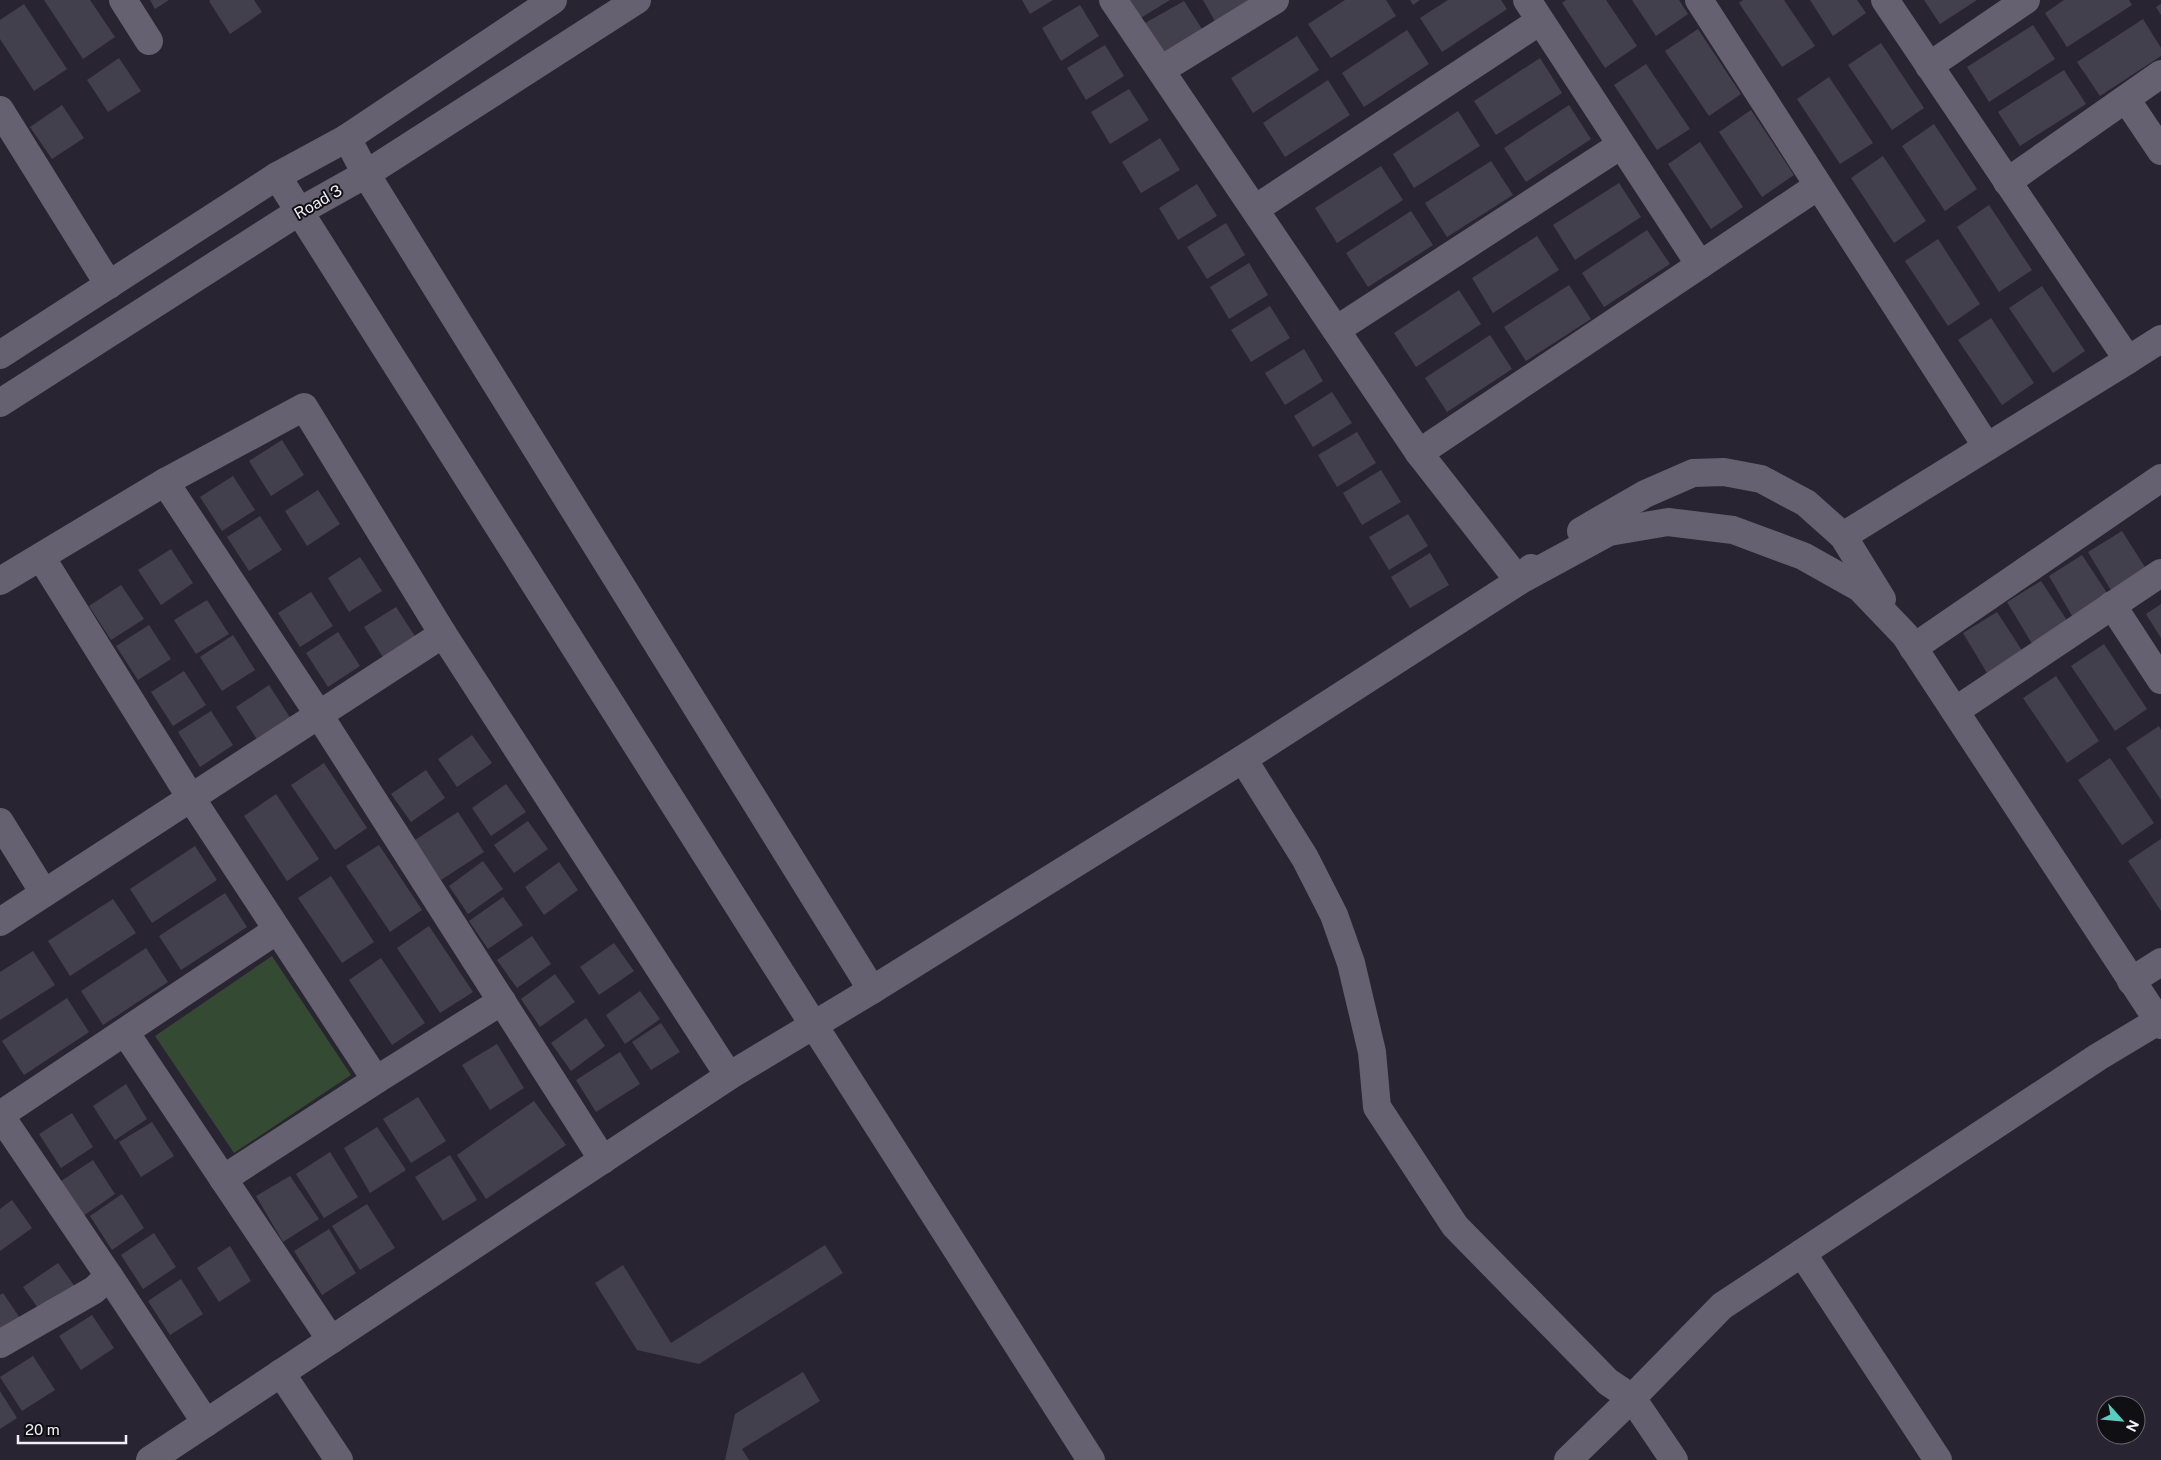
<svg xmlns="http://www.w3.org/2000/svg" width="2161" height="1460" font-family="'Public Sans',sans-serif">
<rect width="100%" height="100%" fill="#282431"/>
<polygon fill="#344a32" points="272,956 351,1075 234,1153 155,1036"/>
<g fill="#43404d">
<polygon points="44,0 90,0 115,37 83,59"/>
<polygon points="150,0 169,0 155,9"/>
<polygon points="211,0 254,0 262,12 230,34 209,1"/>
<polygon points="1022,0 1053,0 1030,14"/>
<polygon points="1127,0 1170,0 1139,19"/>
<polygon points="1203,0 1257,0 1217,25"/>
<polygon points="1345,0 1386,0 1396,16 1331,58 1308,24"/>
<polygon points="1410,0 1420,0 1413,5"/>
<polygon points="1448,0 1501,0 1507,9 1442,52 1420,18"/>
<polygon points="1566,0 1606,0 1637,46 1605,68 1562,3"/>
<polygon points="1632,0 1679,0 1688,14 1656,36"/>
<polygon points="1743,0 1784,0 1815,46 1782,67 1739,3"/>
<polygon points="1810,0 1857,0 1866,13 1833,36"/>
<polygon points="1924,0 1977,0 1940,24"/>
<polygon points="2064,0 2129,0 2132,5 2067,47 2045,13"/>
<polygon points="1184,1 1204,32 1164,56 1145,23"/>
<polygon points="24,4 67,69 34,91 0,39 0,20"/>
<polygon points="2161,4 2161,15 2156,7"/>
<polygon points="1080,5 1099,36 1061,61 1042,28"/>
<polygon points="2143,19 2161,48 2161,56 2100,96 2077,62"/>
<polygon points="2033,25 2055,59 1989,102 1967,67"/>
<polygon points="1698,29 1741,94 1709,116 1665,51"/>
<polygon points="1407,30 1429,64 1364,107 1342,73"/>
<polygon points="1297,36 1319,70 1253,113 1231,78"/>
<polygon points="1881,43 1924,108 1892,130 1848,65"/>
<polygon points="1105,45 1124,76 1086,100 1067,68"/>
<polygon points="119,58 141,91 108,112 87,80"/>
<polygon points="1540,58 1562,93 1496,135 1474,101"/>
<polygon points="1646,64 1690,129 1657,150 1614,85"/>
<polygon points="2064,70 2086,104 2020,146 1998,112"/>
<polygon points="1829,77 1873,143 1840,164 1797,99"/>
<polygon points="1328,80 1350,115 1285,157 1263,123"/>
<polygon points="1129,89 1149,120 1110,144 1091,112"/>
<polygon points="62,105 84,138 52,159 30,127"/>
<polygon points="1569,105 1591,139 1526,182 1504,148"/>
<polygon points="1751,110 1794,175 1762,197 1719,132"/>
<polygon points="1458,111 1480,146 1414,188 1393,154"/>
<polygon points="1934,124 1977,189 1945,211 1902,146"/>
<polygon points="1160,138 1180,170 1141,193 1122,162"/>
<polygon points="1700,142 1743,207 1711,229 1668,164"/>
<polygon points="1883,156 1926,221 1894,243 1851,178"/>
<polygon points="1491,161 1513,195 1447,237 1425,203"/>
<polygon points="1381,166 1403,200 1337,243 1315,208"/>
<polygon points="1619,183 1641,217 1575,260 1553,225"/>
<polygon points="1197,184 1217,216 1178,240 1159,208"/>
<polygon points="1989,205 2032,270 1999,292 1957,227"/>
<polygon points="1411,211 1433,245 1368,287 1346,253"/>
<polygon points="1226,223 1245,255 1207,279 1187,247"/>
<polygon points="1647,230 1670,264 1604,307 1582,273"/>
<polygon points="1537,236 1559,270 1493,313 1472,278"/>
<polygon points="1938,239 1980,304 1948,326 1905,261"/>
<polygon points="1249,263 1268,295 1229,319 1210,287"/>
<polygon points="1569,285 1591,319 1526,361 1504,327"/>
<polygon points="2042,286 2085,351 2053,373 2009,308"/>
<polygon points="1459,290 1481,324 1416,367 1394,333"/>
<polygon points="1270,306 1290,338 1251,362 1231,330"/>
<polygon points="1991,318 2034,383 2002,405 1958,340"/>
<polygon points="1490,335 1512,369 1447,412 1425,378"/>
<polygon points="1304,349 1323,381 1285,405 1265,373"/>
<polygon points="1332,392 1352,423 1313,447 1294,416"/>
<polygon points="1357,432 1376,463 1337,487 1318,455"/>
<polygon points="282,440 304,475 271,496 249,461"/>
<polygon points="1381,470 1401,502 1362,525 1343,493"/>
<polygon points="233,476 255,510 222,531 200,497"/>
<polygon points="318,490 340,524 307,546 285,511"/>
<polygon points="1408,514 1428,546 1389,570 1369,537"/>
<polygon points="260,516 282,550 249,571 227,537"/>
<polygon points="2122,531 2150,575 2115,597 2088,552"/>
<polygon points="171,549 193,583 161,605 138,570"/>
<polygon points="1430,553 1449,585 1410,608 1391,577"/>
<polygon points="2082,555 2111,599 2075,621 2049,576"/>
<polygon points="360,557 382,591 349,612 328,578"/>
<polygon points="2041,581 2070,625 2034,647 2007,602"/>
<polygon points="121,585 144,619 111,640 89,606"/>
<polygon points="311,592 333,626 300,647 278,613"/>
<polygon points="207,600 229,634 196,654 174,620"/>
<polygon points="2161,604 2161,638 2146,614"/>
<polygon points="396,607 418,641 386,662 364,627"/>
<polygon points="1997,612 2025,655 1990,678 1963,633"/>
<polygon points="149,625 171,659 138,680 116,646"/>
<polygon points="338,632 360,666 328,687 306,653"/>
<polygon points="233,635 255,670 222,691 200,657"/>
<polygon points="2104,644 2147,709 2115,731 2071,666"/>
<polygon points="184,671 206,705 173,726 151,692"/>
<polygon points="2056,676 2099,741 2067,763 2023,698"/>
<polygon points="269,685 291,719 258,741 236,707"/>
<polygon points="211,711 233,745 200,767 178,732"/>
<polygon points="2159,726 2161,730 2161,800 2126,748"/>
<polygon points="472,735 492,763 457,787 438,759"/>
<polygon points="2110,758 2154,823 2122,845 2078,780"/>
<polygon points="324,763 367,828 335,850 291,785"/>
<polygon points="426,770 445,798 411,822 391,794"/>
<polygon points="506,784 526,812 491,836 472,808"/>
<polygon points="276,794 319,859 287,881 244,816"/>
<polygon points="458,812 484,852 441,880 415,840"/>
<polygon points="528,821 548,849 514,873 494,845"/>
<polygon points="2161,839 2161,911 2128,861"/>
<polygon points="379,845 422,910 390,932 346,866"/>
<polygon points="195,846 217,880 152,923 130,889"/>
<polygon points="483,861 503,889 468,914 449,886"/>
<polygon points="559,862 578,890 544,915 525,887"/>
<polygon points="331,876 374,942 342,963 298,898"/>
<polygon points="225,893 247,927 181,970 159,936"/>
<polygon points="503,897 523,925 488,949 469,921"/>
<polygon points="113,899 136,933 70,976 48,941"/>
<polygon points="429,926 473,992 440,1013 397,948"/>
<polygon points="532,936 551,964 517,988 497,960"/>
<polygon points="614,943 634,971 599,995 580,967"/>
<polygon points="146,948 168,982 103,1025 81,991"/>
<polygon points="33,951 55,985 0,1020 0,972"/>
<polygon points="381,958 425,1023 392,1045 349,980"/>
<polygon points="555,974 575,1002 540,1027 521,999"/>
<polygon points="640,991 660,1019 625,1044 606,1015"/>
<polygon points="67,998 89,1032 24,1075 2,1041"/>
<polygon points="586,1018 605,1046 571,1071 551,1043"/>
<polygon points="661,1023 680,1052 651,1070 632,1042"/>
<polygon points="497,1044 524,1088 490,1110 462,1065"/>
<polygon points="620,1052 640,1084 596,1112 576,1080"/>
<polygon points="126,1084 147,1119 115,1140 93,1106"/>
<polygon points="418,1097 446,1141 411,1163 383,1119"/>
<polygon points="534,1101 566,1145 486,1199 457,1155"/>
<polygon points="72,1113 93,1147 61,1168 39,1134"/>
<polygon points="152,1122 174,1156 141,1177 119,1142"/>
<polygon points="377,1127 406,1170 370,1193 344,1148"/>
<polygon points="330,1152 358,1197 324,1218 296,1174"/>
<polygon points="450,1155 477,1200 443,1221 415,1177"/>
<polygon points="93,1160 115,1194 83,1216 61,1181"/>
<polygon points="290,1176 319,1219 283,1242 256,1196"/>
<polygon points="122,1194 144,1228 112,1250 90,1216"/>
<polygon points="12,1200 32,1228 0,1251 0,1209"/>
<polygon points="367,1204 395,1248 360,1270 332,1226"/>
<polygon points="329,1229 356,1273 322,1295 294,1251"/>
<polygon points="154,1233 176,1267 143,1289 121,1255"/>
<polygon points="825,1245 843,1273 699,1364 637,1350 595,1283 623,1265 671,1343"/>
<polygon points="230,1246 251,1281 219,1302 197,1268"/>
<polygon points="58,1263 78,1291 43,1315 23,1287"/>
<polygon points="181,1279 203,1314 170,1335 148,1301"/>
<polygon points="3,1293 22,1321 0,1337 0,1295"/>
<polygon points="92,1315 114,1348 81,1370 59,1336"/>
<polygon points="33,1356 55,1390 22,1411 0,1377"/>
<polygon points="803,1372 820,1401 742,1449 749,1460 725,1460 735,1414"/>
<polygon points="0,1391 17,1418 0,1429"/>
</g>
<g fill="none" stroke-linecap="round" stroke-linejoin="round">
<g stroke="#656170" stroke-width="28">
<polyline points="123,0 149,41"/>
<polyline points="1113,0 1419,453 1519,581 1531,568"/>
<polyline points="1527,0 1700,265"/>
<polyline points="1699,0 1987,447"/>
<polyline points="1929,66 2026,0"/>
<polyline points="1161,70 1275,0"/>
<polyline points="2126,99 2161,151"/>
<polyline points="0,110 109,285"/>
<polyline points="347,138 366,174 872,990"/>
<polyline points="277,176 813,1024 1091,1460"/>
<polyline points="2007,182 2161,74"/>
<polyline points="1255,209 1540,21"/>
<polyline points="1336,330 1621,145"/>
<polyline points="2128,360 2161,339"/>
<polyline points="1419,453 1818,186"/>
<polyline points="165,482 319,715 603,1160"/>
<polyline points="1581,531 1645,494 1693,473 1724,472 1761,479 1806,503 1843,536 1882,599"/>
<polyline points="1843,536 2128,360 1885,0"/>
<polyline points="41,557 191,798 376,1080 502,1001"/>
<polyline points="0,581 165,482 304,407 443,634 729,1076"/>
<polyline points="2112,605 2161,680"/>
<polyline points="1913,648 2161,478"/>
<polyline points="1955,711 2161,573"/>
<polyline points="1243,759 1305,858 1334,915 1351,963 1372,1052 1377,1107 1455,1226 1608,1382 1632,1398 1674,1460"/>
<polyline points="0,822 44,893"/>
<polyline points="0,922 443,634"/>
<polyline points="2131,981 2161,962"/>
<polyline points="125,1032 331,1340"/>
<polyline points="0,1115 109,1276 206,1423"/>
<polyline points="0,1115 277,930"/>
<polyline points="223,1179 376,1080"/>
<polyline points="1802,1253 1938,1460"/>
<polyline points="0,1344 94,1290 109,1276"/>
<polyline points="281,1373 339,1460"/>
<polyline points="150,1460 729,1076 872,990 1243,759 1519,581 1609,532 1668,522 1733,530 1803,556 1860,588 1905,635 2161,1025"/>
<polyline points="1568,1460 1632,1398 1722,1306 2098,1057 2158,1021"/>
</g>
<g stroke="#656170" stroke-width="28">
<polyline points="0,355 277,176 347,138 553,0"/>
<polyline points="0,403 300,211 366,174 637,0"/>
</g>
</g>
<g text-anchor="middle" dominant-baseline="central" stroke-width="4" stroke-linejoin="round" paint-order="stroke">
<g font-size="16" fill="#f1eff7" stroke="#100f14">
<text transform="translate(318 202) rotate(-30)">Road 3</text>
</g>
</g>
<g transform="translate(2121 1420) rotate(117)"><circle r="24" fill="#100f14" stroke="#6a696f"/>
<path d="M0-4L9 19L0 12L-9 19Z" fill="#59cebf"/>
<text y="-8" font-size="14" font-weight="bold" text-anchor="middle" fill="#f1eff7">N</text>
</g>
<path d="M18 1435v8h108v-8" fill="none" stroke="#f1eff7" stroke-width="2.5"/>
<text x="25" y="1435" font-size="15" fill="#f1eff7" stroke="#100f14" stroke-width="4" paint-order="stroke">20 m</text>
</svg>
